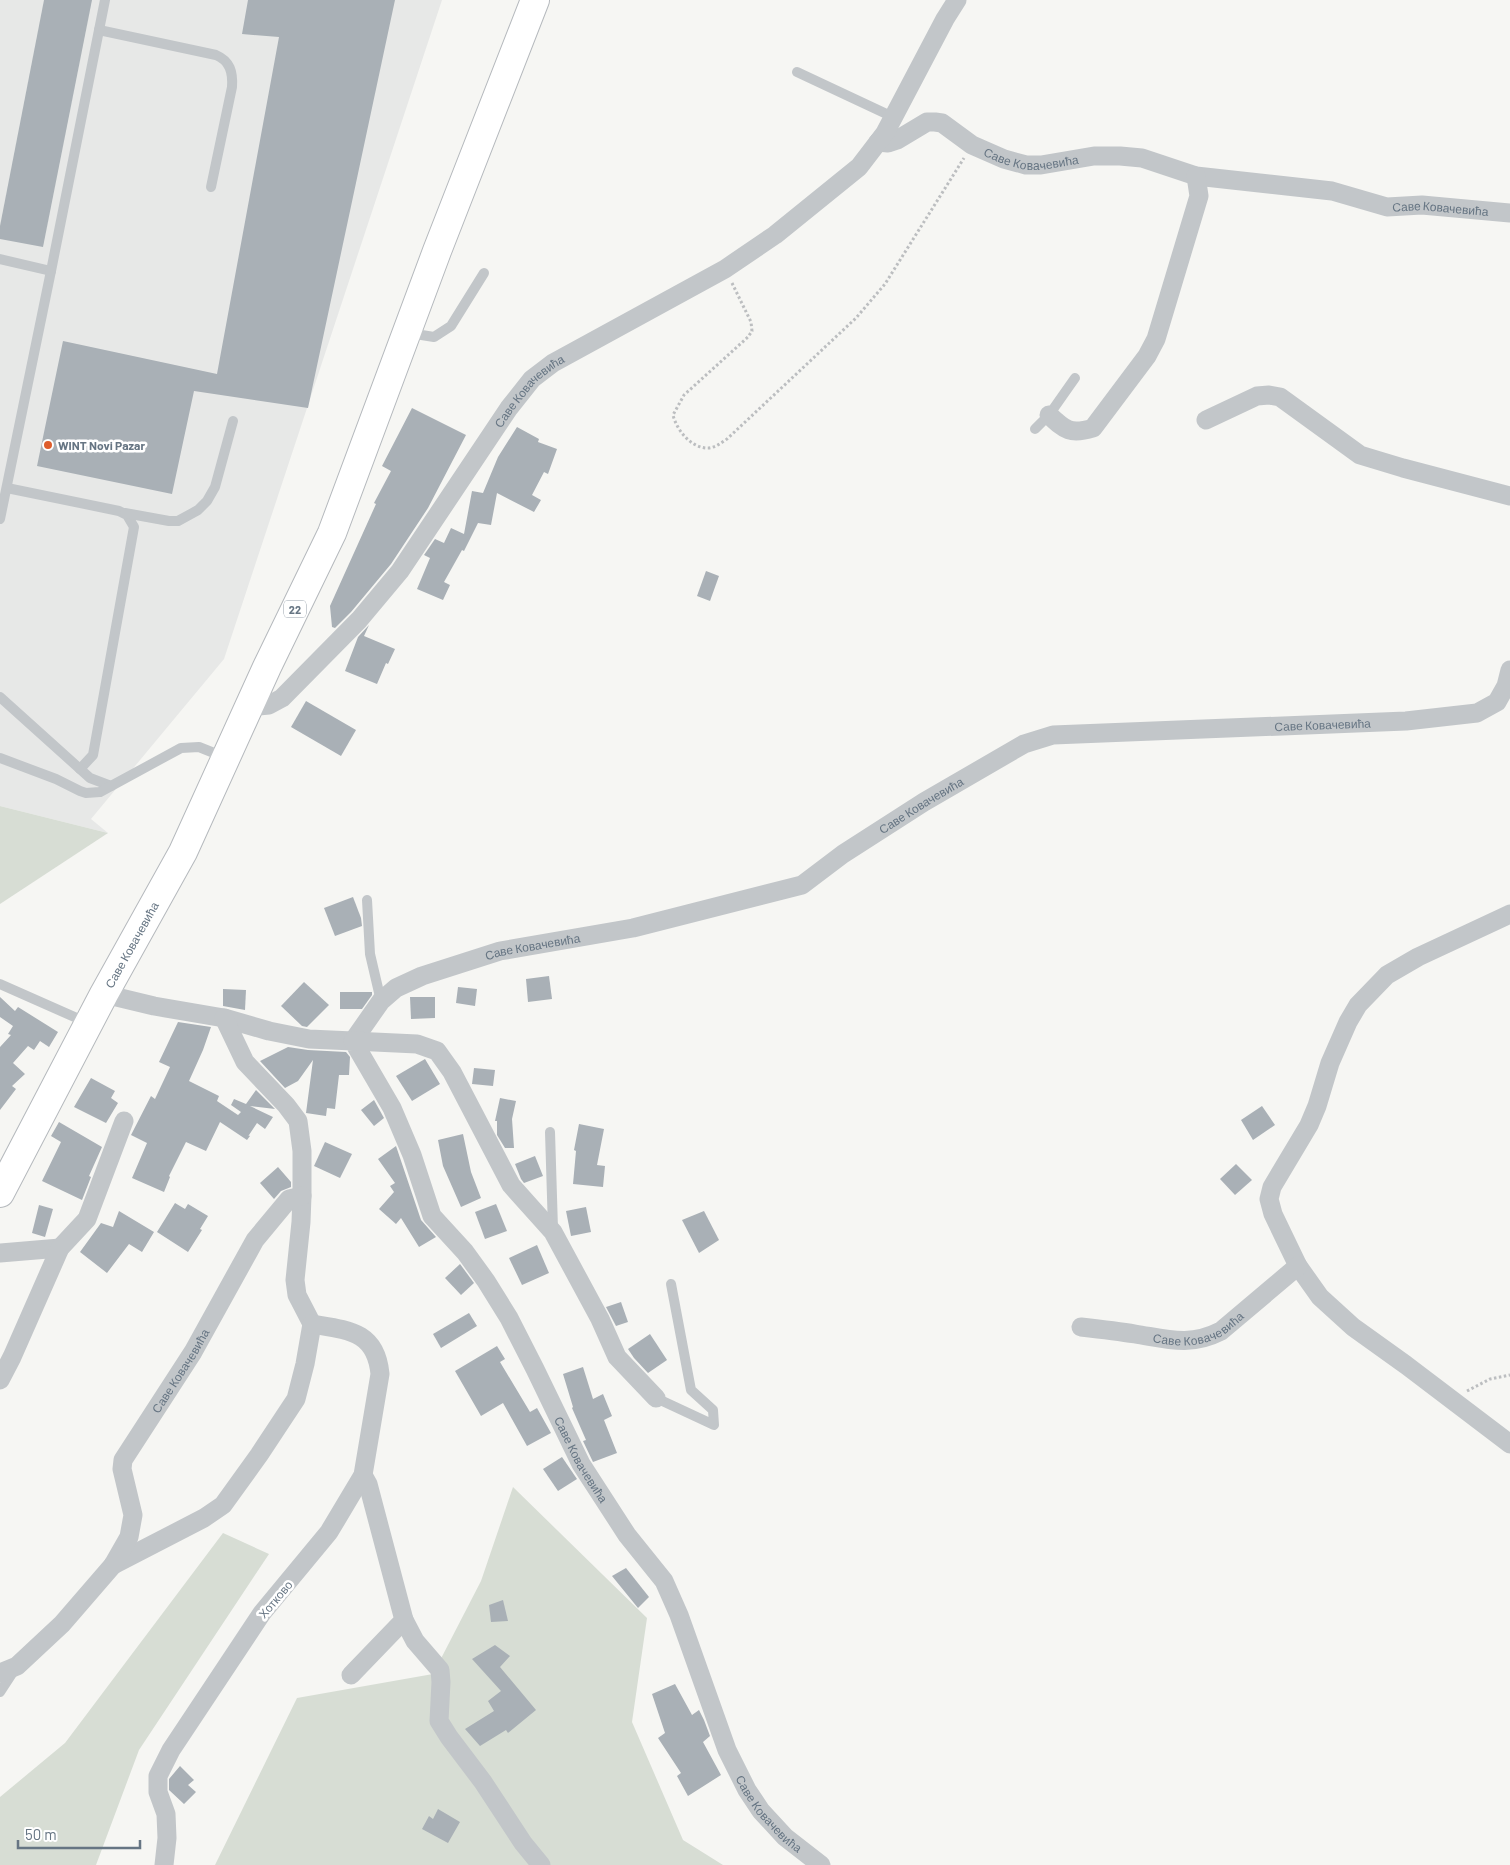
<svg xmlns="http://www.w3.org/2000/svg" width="1510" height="1865" font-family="Barlow,sans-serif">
<rect width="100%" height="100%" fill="#f6f6f3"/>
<polygon fill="#e7e8e7" points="0,0 442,0 224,659 91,819 108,833 0,806"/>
<g fill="#d7ddd4">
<polygon points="0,806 108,833 0,904"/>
<polygon points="513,1487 647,1618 632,1722 683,1840 723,1865 215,1865 297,1698 433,1674 481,1581"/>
<polygon points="223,1533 269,1554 139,1750 96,1865 0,1865 0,1797 65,1743"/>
</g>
<g fill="#a9b0b6">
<polygon points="44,0 92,0 43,247 0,239 0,226"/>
<polygon points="248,0 395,0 308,408 194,391 172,494 37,466 63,341 217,374 279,37 242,34"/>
<polygon points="412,408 466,435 428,508 391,564 351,612 335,628 332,627 330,606 376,504 374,503 391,471 382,466"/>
<polygon points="517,427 539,439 538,442 557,449 548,474 544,472 532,495 541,500 534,512 497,493 491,525 478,523 464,551 462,550 444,582 450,585 443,600 417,589 430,558 424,555 435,539 444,543 451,528 464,534 472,491 483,493 498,457"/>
<polygon points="706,571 719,576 710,601 697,596"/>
<polygon points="369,625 364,636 395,649 388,664 386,663 377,684 345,671 358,637"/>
<polygon points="306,701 356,730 341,756 291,727"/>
<polygon points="353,897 361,918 362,926 335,936 324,908"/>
<polygon points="549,976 552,999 528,1002 526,979"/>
<polygon points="304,982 329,1005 307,1027 302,1026 281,1006"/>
<polygon points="458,987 477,989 475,1006 456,1003"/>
<polygon points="223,989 246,990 245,1010 223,1006"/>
<polygon points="340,992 372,992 372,995 362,1009 340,1009"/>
<polygon points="0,997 15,1011 18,1007 58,1032 49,1047 40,1041 34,1050 28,1046 13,1063 25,1074 12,1086 16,1089 0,1110 0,1047 11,1035 8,1034 13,1026 0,1017"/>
<polygon points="410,997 435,997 435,1018 411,1019"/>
<polygon points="178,1022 211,1027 203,1050 189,1081 219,1096 217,1101 238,1115 241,1112 231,1105 234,1099 246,1104 256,1090 275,1109 250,1106 273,1117 265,1129 257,1123 249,1135 248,1135 250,1136 247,1140 220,1122 206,1151 186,1142 169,1176 170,1177 164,1192 132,1178 147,1143 131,1135 151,1096 155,1099 170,1067 159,1062"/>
<polygon points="288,1047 308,1050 346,1052 350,1057 349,1075 339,1075 335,1109 327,1108 326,1116 306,1113 313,1060 298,1081 285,1088 260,1061"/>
<polygon points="425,1059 440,1084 412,1101 396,1076"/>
<polygon points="474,1068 495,1070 493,1086 472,1084"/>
<polygon points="91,1078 115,1091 111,1098 118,1103 106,1123 74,1107"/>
<polygon points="500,1098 516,1101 512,1119 514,1148 505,1148 497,1135 497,1121 495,1121"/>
<polygon points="374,1100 384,1118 374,1126 361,1110"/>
<polygon points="1262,1106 1275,1125 1253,1140 1241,1120"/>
<polygon points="59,1122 102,1147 89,1176 91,1177 82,1200 42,1181 61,1142 51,1136"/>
<polygon points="579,1124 604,1129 597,1165 605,1166 603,1187 573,1184 576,1151 574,1150"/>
<polygon points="463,1134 471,1172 481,1198 461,1207 443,1166 438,1140"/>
<polygon points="325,1142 352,1154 340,1178 314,1166"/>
<polygon points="396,1146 421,1220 436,1237 419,1247 401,1218 396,1224 379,1209 394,1192 390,1186 395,1183 378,1159"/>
<polygon points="535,1156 543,1176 524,1183 521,1179 515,1164"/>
<polygon points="1236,1164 1252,1180 1235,1195 1220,1179"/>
<polygon points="278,1167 291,1182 291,1187 281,1191 274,1199 260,1183"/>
<polygon points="175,1203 185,1209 188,1204 208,1216 200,1229 202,1230 188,1252 157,1232"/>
<polygon points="496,1204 507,1231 485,1239 475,1212"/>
<polygon points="39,1205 53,1209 45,1237 32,1233"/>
<polygon points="586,1207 591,1232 571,1236 566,1211"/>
<polygon points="119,1211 154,1232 142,1252 129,1244 107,1273 80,1252 101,1223 113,1227"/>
<polygon points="704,1211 719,1240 699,1253 682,1220"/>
<polygon points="537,1245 549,1273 522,1285 509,1258"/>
<polygon points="460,1264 474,1283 461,1295 445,1278"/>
<polygon points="621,1302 628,1322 616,1326 606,1307"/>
<polygon points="469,1313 477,1326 441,1348 433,1334"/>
<polygon points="650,1334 667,1360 648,1373 634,1358 628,1349"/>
<polygon points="497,1346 505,1359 500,1362 530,1412 537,1408 551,1433 527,1446 503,1403 481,1416 455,1371"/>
<polygon points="583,1367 593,1399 603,1394 612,1416 604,1420 617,1453 593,1462 583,1441 586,1440 572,1408 573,1407 563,1374"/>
<polygon points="562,1457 577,1479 558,1491 543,1469"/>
<polygon points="626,1568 649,1597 638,1608 612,1576"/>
<polygon points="503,1600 508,1621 491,1622 489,1605"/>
<polygon points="495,1645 510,1656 500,1667 536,1710 508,1733 506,1730 480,1746 465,1729 494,1711 488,1701 501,1691 472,1659"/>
<polygon points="675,1684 692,1715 699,1710 704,1720 710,1736 703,1742 721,1775 688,1796 677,1776 681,1773 658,1738 665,1733 652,1694"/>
<polygon points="180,1766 194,1780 188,1785 196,1792 184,1804 169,1790 169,1779"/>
<polygon points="438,1809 460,1822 448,1843 422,1829 429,1816 433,1819"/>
</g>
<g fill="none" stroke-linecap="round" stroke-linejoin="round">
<g stroke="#b5b9bd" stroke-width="30">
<g id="primary">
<path id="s7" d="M0,1193L104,994L183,852L267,667L332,533L437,251L535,0"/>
</g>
</g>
<g stroke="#bcbec0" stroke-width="3" stroke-dasharray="2.5 2.5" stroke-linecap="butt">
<path d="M732,283L751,322L752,331L748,337L684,395L673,415C677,431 692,449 709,448C716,447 721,443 727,439L856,318L885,284L964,158"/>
<polyline points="1467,1391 1490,1379 1510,1375"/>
</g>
<g stroke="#c2c6c9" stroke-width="10">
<path d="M99,30L216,55C230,61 233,72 232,87L211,187"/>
<polyline points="797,72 893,117"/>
<polyline points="0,259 51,271"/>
<polyline points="409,333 434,337 451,326 484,273"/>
<polyline points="1035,429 1049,415 1075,378"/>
<polyline points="7,488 119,511 127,515 134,527 93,755 80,769"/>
<polyline points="125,513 169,521 178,521 198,510 207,501 215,487 233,421"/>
<polyline points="0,519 51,271 105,0"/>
<polyline points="0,697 90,778 111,786"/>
<polyline points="0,758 56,779 80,791 86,793 100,792 181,748 199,747 224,757"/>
<polyline points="367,900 370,954 381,1001"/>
<polyline points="0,984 88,1023"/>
<polyline points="550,1132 553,1229"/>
<polyline points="656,1398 714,1425 713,1410 691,1390 671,1284"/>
<polyline points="0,1692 15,1669"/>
</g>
<g stroke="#c2c6c9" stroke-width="19">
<path id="s1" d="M878,142L888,143L897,140L927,122H935L942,123L972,145L1004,159L1026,165H1041L1094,156H1120L1142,158L1196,176L1332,191L1387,207L1422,205L1510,213"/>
<path d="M1049,415C1065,430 1070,435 1093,428L1147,356L1156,339L1199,196L1196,176"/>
<polyline points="1206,420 1257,396 1269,395 1280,397 1360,455 1403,468 1510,496"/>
<path id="s2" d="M249,707L269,705L282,698L359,620L400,571L509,408L532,379L553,363L725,269L775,235L859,167L885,133L945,19L957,0"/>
<polyline points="1510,914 1418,957 1387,975 1358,1005 1348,1022 1330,1063 1317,1106 1309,1125 1272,1187 1269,1199 1273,1214 1298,1266 1320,1297 1353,1327 1406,1365 1510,1444"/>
<path id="s3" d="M104,994L154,1006L224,1018L269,1031L309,1039L353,1041L392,1108L412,1155L432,1216L465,1252L486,1281L509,1318L535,1369L581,1464L627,1535L664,1581L679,1615L727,1750L747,1790L761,1811L785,1837L821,1865"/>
<path id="s4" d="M353,1041L381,1001L396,988L422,976L500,951L633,928L802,885L843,854L924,802L1024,744L1053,735L1406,721L1477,713L1497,702L1506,686L1510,670"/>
<polyline points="353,1041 417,1044 437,1051 452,1072 511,1185 553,1232 600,1319 617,1357 656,1398"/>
<polyline points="0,1253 60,1248"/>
<path id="s5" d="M1081,1327C1099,1329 1117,1331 1135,1334C1167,1339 1190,1347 1221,1331L1298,1266"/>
<polyline points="0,1380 12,1357 60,1248 87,1219 124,1121"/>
<polyline points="113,1565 204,1518 223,1505 259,1455 296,1399 305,1364 312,1324 297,1295 295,1280 301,1222 302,1196 302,1151 298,1121 286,1105 245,1062 224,1018"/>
<polyline points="404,1620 415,1641 440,1670 441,1682 439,1721 449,1737 483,1782 523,1843 541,1865"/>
<path id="s6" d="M0,1673L17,1666L62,1624L113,1565L129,1537L133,1515L122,1469L123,1460L193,1352L255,1240L289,1199L302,1196"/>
<polyline points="351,1675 404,1620 368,1484 363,1475"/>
<path d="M164,1865L167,1838L166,1814L158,1792V1776L171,1750L262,1613L329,1532L363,1475L380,1374C376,1331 348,1330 312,1324"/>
</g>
<use href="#primary" stroke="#fff" stroke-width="28"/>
</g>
<circle fill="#de5d2c" stroke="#fff" stroke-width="2" cx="48" cy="445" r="5"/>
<g text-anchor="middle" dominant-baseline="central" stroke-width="5" stroke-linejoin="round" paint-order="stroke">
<rect fill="#fff" stroke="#949ea8" stroke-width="1" x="284" y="600.5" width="22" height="17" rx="4"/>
<g font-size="11" font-weight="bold" fill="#667583">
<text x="295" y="609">22</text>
</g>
<g font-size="12" fill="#667583" stroke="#fff">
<text stroke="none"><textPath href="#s1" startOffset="169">Саве Ковачевића</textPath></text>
<text stroke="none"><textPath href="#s1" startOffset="586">Саве Ковачевића</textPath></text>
<text stroke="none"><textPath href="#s2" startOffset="431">Саве Ковачевића</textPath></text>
<text stroke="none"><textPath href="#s4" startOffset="1052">Саве Ковачевића</textPath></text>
<text stroke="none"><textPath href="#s4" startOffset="632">Саве Ковачевића</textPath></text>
<text stroke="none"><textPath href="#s7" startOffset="281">Саве Ковачевића</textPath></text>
<text stroke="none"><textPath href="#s4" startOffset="212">Саве Ковачевића</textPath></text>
<text stroke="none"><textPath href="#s5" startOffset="121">Саве Ковачевића</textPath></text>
<text stroke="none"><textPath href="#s6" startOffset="375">Саве Ковачевића</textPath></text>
<text stroke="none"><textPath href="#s3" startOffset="734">Саве Ковачевића</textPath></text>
<text transform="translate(275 1599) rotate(-50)">Хотково</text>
<text stroke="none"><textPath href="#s3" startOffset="1139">Саве Ковачевића</textPath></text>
</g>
<g font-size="12" font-weight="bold" fill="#667583" stroke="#fff" text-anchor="start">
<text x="58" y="445">WINT Novi Pazar</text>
</g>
</g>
<path d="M18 1840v8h122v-8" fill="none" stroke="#667583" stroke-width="2.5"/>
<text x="25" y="1840" font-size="15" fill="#667583" stroke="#ffffff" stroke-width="4" paint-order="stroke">50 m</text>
</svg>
